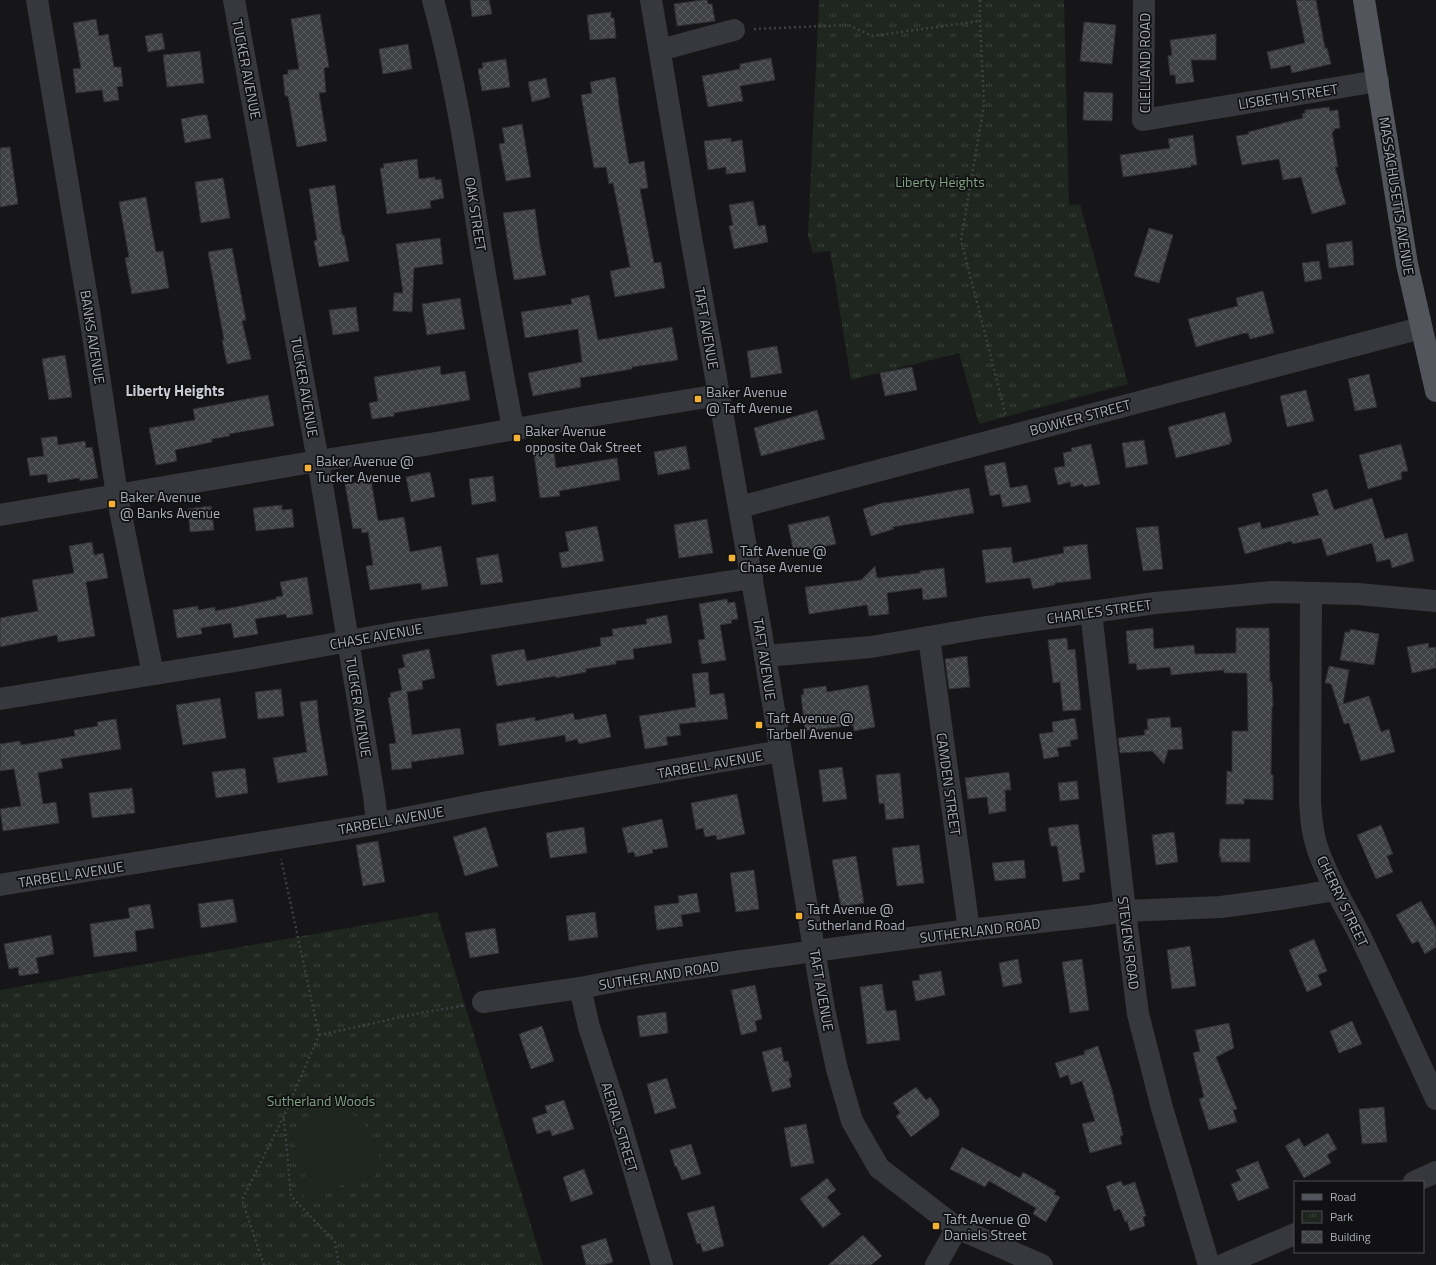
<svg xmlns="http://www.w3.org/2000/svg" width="1436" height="1265" font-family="'Titillium Web',sans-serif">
<defs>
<pattern id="park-tufts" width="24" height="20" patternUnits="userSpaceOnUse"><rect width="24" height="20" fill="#1e261f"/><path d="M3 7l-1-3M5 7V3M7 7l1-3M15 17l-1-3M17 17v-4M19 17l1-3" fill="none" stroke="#3c433d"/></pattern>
<pattern id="building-cross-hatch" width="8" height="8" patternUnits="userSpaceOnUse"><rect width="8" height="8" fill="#404145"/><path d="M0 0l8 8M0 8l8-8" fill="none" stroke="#595a5e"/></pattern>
</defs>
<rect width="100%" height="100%" fill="#161618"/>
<g fill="url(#park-tufts)">
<polygon points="819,0 1064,0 1069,205 1080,204 1128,384 979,424 959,353 851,380 830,251 813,253 808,236"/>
<polygon points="437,912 543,1265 0,1265 0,990"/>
</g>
<polygon fill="#1e261f" points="325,1109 351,1112 369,1129 379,1153 375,1176 321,1191 317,1200 308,1200 302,1194 307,1181 291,1132 305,1117"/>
<g fill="url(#building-cross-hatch)" stroke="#303034">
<polygon points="470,0 489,0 492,14 472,17"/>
<polygon points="702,0 707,0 708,4 712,4 715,21 677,26 674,4"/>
<polygon points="1296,0 1316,0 1325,48 1327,48 1331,64 1292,73 1290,65 1271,69 1267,52 1305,43"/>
<polygon points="611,12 611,18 614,18 616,38 590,40 587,15"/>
<polygon points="320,14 329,67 324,68 326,92 319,93 327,141 297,147 288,96 285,96 283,75 288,74 288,70 299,69 291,19"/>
<polygon points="96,19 99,36 108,34 114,67 121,67 123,86 117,87 119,100 104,102 102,90 76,93 73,69 81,68 73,23"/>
<polygon points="1084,22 1116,25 1112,64 1080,61"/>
<polygon points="162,33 165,49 148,52 145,36"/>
<polygon points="1216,34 1216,60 1191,60 1194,82 1176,84 1175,75 1170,75 1168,56 1172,55 1170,40"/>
<polygon points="408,44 412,69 383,74 379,49"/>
<polygon points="200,51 204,83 167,87 163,55"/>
<polygon points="771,58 775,80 740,86 743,101 708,107 702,76 740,69 740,64"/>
<polygon points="506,59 510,87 482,91 478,69 483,68 482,63"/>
<polygon points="615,77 619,100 618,100 629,164 644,161 648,188 640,189 654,263 661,262 665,288 615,297 610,271 630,267 613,183 609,184 606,167 594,168 581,95 592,93 590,82"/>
<polygon points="546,78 550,97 532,102 528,82"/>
<polygon points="1084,92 1113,93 1112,121 1083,120"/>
<polygon points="1329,107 1330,111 1338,110 1340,128 1334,129 1334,131 1332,132 1338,167 1335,167 1346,204 1312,214 1301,177 1283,180 1279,159 1242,165 1236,136 1249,134 1248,132 1303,118 1302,114 1305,113 1305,110"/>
<polygon points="201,115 207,115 211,138 185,143 181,119"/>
<polygon points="522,124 531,177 506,181 499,144 505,143 502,128"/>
<polygon points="1193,135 1197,165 1191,165 1191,167 1123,177 1120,155 1170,148 1168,139"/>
<polygon points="731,138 731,142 742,140 746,172 726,174 726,167 708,170 704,141"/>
<polygon points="10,147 18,204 0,207 0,148"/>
<polygon points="417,159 419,179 435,177 435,180 441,179 444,198 430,201 431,208 387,214 380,168 384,168 383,164"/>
<polygon points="223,178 230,218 201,223 195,182"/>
<polygon points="335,185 342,235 344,235 349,261 319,267 314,241 317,240 309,189"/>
<polygon points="146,197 156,252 163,251 169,288 132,294 125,258 129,257 119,202"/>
<polygon points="753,201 758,226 765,225 768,242 734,249 729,226 733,225 729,205"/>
<polygon points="535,209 540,246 546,275 514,280 503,213"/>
<polygon points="1149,228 1173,235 1159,283 1134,276"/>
<polygon points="440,238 443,264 414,268 412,312 393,311 394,293 403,293 396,244"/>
<polygon points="1352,241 1354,265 1329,268 1326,244"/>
<polygon points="232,248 246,320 242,321 251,359 227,364 222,340 224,340 208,252"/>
<polygon points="1319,261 1322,279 1305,282 1302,263"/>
<polygon points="1263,291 1274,333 1250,339 1248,333 1246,334 1245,333 1196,347 1188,319 1238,306 1236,298"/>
<polygon points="589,295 598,340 672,327 678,360 632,367 632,369 580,378 581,387 533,396 528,373 582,362 578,329 525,338 521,312 572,304 571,299"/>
<polygon points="460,298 465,329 427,335 422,304"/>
<polygon points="356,307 359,331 333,335 329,310"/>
<polygon points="777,346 782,373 751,378 747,351"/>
<polygon points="65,355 72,397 49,400 42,359"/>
<polygon points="440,366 441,375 465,371 470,400 394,413 394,416 372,419 369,403 378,401 374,377"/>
<polygon points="912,367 917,390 885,396 880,373"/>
<polygon points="1369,374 1377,407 1355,411 1348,379"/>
<polygon points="1306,390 1314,421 1287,427 1280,396"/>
<polygon points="268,395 274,426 229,434 230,436 212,439 212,442 175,450 177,461 156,465 149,428 195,420 193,409"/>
<polygon points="817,410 825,439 761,456 754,428"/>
<polygon points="1225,412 1232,442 1229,442 1230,444 1176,458 1168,427"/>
<polygon points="57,436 58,445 85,441 86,448 92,447 98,478 80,481 79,478 48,483 47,474 30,476 27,458 44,456 41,438"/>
<polygon points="1144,440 1148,464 1126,468 1122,443"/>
<polygon points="1091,444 1100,484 1084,487 1083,484 1071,487 1070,482 1058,485 1054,468 1065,466 1063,453 1072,451 1071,448"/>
<polygon points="1401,444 1408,471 1401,472 1402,479 1368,489 1359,455"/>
<polygon points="553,445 556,468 617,458 620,480 559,491 560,496 540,498 533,447"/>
<polygon points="686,446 690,469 658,475 654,452"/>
<polygon points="1005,462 1010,488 1027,485 1031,502 1003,507 1000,494 990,496 984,466"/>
<polygon points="430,472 435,497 411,502 406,477"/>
<polygon points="493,476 496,501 472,505 469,479"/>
<polygon points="371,480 378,521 404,517 410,552 441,546 448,586 422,590 421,583 370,590 366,566 373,565 368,532 362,533 361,528 353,529 345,484"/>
<polygon points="969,488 974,513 893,527 894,529 871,536 863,509 886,502 887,503"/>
<polygon points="1327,489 1334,510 1372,498 1385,539 1407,533 1414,561 1392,568 1390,559 1377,562 1372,543 1327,556 1321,538 1292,544 1292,541 1245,554 1238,528 1260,522 1262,529 1319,515 1312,494"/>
<polygon points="282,505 282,510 292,509 294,527 256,531 253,508"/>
<polygon points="211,506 214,530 190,532 188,509"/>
<polygon points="829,516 836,544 794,553 788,525"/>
<polygon points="707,519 713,553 679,558 674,525"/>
<polygon points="597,526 604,561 562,568 559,553 569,551 565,532"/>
<polygon points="1158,526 1163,569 1143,571 1136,528"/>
<polygon points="92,542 94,555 103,553 108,578 86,582 95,636 58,642 57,635 0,647 0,618 38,611 32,580 74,573 69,546"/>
<polygon points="1087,544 1091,579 1055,583 1055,585 1033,589 1030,578 986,583 982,550 1011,547 1013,563 1064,553 1063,547"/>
<polygon points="498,554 503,582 481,585 476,558"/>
<polygon points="875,566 877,578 920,573 920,571 944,568 947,597 923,600 922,588 887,593 889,614 869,616 867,605 809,614 805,587 861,580"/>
<polygon points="307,577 313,614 287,618 286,614 255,619 258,634 234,638 231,623 201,628 202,634 177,638 173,610 198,606 198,610 215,607 215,611 276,599 276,597 283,596 280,582"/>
<polygon points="727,599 728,603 735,602 738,619 731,620 732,623 720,625 726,660 702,664 698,640 705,639 699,604"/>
<polygon points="667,615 672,643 633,649 634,659 616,661 616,664 586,669 586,672 556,678 556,676 497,686 491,655 524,649 527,661 601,646 600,638 613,636 612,629 647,624 646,619"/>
<polygon points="1153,628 1154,649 1194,645 1195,654 1236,653 1236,628 1269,628 1270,682 1272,682 1273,707 1272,707 1271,775 1273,775 1273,800 1244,799 1244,804 1226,804 1227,771 1232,772 1232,731 1248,731 1248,727 1247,673 1224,673 1224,670 1171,675 1170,667 1137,670 1136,663 1129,664 1126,631"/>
<polygon points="1350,629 1379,634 1374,665 1340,660 1345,632 1350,632"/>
<polygon points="1067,638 1068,650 1075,649 1081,710 1063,711 1060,682 1053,683 1048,640"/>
<polygon points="1428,643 1429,648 1436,647 1436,668 1412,673 1407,647"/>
<polygon points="429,649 435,678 422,681 423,689 407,692 412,735 460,728 464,754 411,762 412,768 392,770 389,744 396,743 388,698 391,697 390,693 402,690 398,669 405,667 402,655"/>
<polygon points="967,656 970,687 949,689 945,659"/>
<polygon points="1329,666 1349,670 1343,704 1369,696 1381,732 1389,729 1395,752 1361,761 1349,723 1344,724 1331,684 1325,683"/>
<polygon points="708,672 710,695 724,693 728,719 679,724 681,735 666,737 668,745 645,749 639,716 696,707 692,674"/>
<polygon points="868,685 875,727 854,731 853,725 805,731 801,695 804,694 803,689 826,686 827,692"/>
<polygon points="281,689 284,716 258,719 255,692"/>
<polygon points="220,698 226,738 183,745 176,705"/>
<polygon points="317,700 319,724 328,775 278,783 273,758 307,752 300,702"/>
<polygon points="573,713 575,720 606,714 611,737 579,744 577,739 566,742 565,735 499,746 496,724 535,717 535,721"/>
<polygon points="1170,717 1171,728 1181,727 1183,749 1168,750 1164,764 1152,751 1120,753 1118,738 1145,735 1144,730 1148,730 1147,719"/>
<polygon points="1075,718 1078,739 1070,741 1071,746 1057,748 1059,756 1044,759 1039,734 1053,732 1052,722"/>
<polygon points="116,719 121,749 61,759 63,768 38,773 43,804 56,802 59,823 3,831 0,809 21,806 14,769 0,771 0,744 20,741 21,745 75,736 74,730 98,726 97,722"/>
<polygon points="842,767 847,799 823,802 819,770"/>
<polygon points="245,768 248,793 216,798 212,772"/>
<polygon points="1009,772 1011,790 1005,790 1006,811 989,814 987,797 968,799 965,778"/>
<polygon points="900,773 904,818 886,820 884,803 879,804 876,775"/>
<polygon points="1077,781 1079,799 1060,801 1058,783"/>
<polygon points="132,788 135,813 92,818 89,793"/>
<polygon points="737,794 745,834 717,840 716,835 705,837 703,828 696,830 691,803"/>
<polygon points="662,819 668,847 652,850 653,853 635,857 634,852 628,853 622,828"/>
<polygon points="1078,824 1085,872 1079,873 1080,879 1063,882 1057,846 1051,846 1048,828"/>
<polygon points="1381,825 1393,854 1387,856 1393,872 1376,879 1357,835"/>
<polygon points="486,827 498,866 465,876 453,837"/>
<polygon points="584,827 587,853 550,858 546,833"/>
<polygon points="1174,832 1178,862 1156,865 1152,835"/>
<polygon points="1220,839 1250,839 1250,862 1221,862 1221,857 1219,857"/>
<polygon points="378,841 385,882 363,886 356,845"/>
<polygon points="919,845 924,883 897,886 892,848"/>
<polygon points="856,856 864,903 841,907 832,860"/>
<polygon points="1024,860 1026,878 995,881 992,863"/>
<polygon points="754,870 759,909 736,912 730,873"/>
<polygon points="697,893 700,912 681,915 683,926 657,930 654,906 679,903 678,896"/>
<polygon points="233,899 237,922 201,928 198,904"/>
<polygon points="1421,901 1436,928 1436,947 1425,954 1418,941 1412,944 1396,915"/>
<polygon points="150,904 154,928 135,931 137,951 94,957 90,924 130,918 128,908"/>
<polygon points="595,912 598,937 569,941 566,916"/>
<polygon points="495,928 499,953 470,958 465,933"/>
<polygon points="51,935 54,954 36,958 39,973 19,976 18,967 9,969 4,944"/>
<polygon points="1314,939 1327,971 1318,975 1322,985 1307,992 1289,950"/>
<polygon points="1190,946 1196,986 1172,989 1167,950"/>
<polygon points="1018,959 1022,983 1003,987 999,963"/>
<polygon points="1082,959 1089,1010 1070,1013 1062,962"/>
<polygon points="941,971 945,995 916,1001 912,981 920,980 919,975"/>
<polygon points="882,984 886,1011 896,1010 900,1040 867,1044 860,987"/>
<polygon points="755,985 762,1019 755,1021 757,1031 741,1035 731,990"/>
<polygon points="666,1012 668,1033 640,1037 637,1016"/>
<polygon points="1352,1021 1362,1044 1339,1053 1330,1031"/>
<polygon points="1229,1023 1234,1048 1216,1057 1237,1109 1233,1110 1237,1122 1209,1130 1199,1099 1204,1097 1193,1053 1200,1051 1195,1030"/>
<polygon points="542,1026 554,1061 531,1069 519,1034"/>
<polygon points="1098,1046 1112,1090 1123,1135 1120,1136 1122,1144 1090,1153 1082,1124 1095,1121 1082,1081 1071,1085 1068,1075 1060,1078 1055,1063 1085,1054 1084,1051"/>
<polygon points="781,1047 784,1062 788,1061 792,1077 789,1078 791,1087 772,1092 762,1052"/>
<polygon points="667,1078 676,1108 655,1114 647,1084"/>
<polygon points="916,1087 926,1100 930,1097 939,1110 939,1116 911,1137 896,1116 900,1113 893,1103"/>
<polygon points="564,1100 574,1129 552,1136 550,1130 537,1134 532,1118 547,1113 545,1106"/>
<polygon points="1384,1107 1387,1142 1362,1144 1359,1109"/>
<polygon points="806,1124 814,1163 791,1167 784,1128"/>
<polygon points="1328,1133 1337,1149 1327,1155 1331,1163 1304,1178 1285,1146 1299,1138 1304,1147"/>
<polygon points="691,1144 701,1174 682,1180 676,1166 675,1167 670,1150"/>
<polygon points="962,1147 1020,1178 1023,1172 1056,1191 1054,1194 1060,1197 1046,1222 1033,1214 1036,1208 989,1181 985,1187 950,1169"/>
<polygon points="1258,1161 1269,1188 1238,1201 1231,1184 1241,1180 1236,1170"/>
<polygon points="584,1169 593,1194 571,1202 563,1177"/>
<polygon points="827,1178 836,1190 827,1197 841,1214 823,1228 800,1199"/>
<polygon points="1121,1181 1123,1186 1135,1182 1146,1216 1143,1217 1145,1226 1130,1231 1127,1221 1125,1222 1120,1209 1114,1211 1106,1186"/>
<polygon points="714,1206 724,1246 703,1252 700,1243 697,1244 687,1213"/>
<polygon points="863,1235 882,1256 871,1265 828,1265"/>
<polygon points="606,1238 613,1262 603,1265 586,1265 581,1246"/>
</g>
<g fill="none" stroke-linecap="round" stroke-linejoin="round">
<g stroke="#3d3f44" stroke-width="2.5" stroke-dasharray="2 3" stroke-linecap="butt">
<polyline points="980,0 980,21 984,105 961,240 1006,416"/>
<polyline points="754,29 848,25 872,36 980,21"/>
<polyline points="319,1035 425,1012 463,1006"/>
<polyline points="284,1119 291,1196 335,1242 339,1265"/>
<polyline points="264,1265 242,1200 283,1118 319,1035 281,859"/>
</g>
<g stroke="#37383d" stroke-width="22">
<polyline points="37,0 90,316 117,495 153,674"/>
<polyline points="234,0 318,461 374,796 377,823"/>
<path d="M433,0C456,83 468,166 481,250C491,310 502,370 513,429"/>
<polyline points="651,0 691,237 761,632 824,1009 837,1069 852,1121 879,1168 957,1228 1042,1265"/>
<polyline points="1144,0 1143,120 1378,81"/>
<polyline points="660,50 734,30"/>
<polyline points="740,507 1421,328"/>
<polyline points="0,515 318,461 430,444 578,418 719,395"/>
<path d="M1311,593L1310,802C1311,817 1312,832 1317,847C1328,881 1348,910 1363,942C1388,994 1412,1047 1436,1099"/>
<polyline points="1091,612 1125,911 1138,1014 1162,1108 1209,1265"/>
<polyline points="929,637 969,930"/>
<polyline points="765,656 871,647 981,628 1155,603 1273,592 1358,594 1436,601"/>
<polyline points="0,699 248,659 400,632 752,578"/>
<polyline points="0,885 369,825 488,802 781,751"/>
<polyline points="580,988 589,1027 617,1113 662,1265"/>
<polyline points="483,1002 580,988 642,976 742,961 969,930 1092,916 1125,911 1221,907 1287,898 1335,890"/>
<polyline points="1414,1182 1436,1172"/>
<polyline points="936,1265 957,1228"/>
<polyline points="1222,1265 1295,1234"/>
</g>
<polyline stroke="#53555c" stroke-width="22" points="1364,0 1407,264 1436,391"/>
</g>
<g fill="#f2b134" stroke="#111113" stroke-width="1.5">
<rect x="694" y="395" width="8" height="8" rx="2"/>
<rect x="513" y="434" width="8" height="8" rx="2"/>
<rect x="304" y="464" width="8" height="8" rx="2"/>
<rect x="108" y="500" width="8" height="8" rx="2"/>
<rect x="728" y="554" width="8" height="8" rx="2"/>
<rect x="755" y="721" width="8" height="8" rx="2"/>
<rect x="795" y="912" width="8" height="8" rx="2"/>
<rect x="932" y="1222" width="8" height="8" rx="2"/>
</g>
<g text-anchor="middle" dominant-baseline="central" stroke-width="3.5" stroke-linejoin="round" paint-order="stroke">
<g font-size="14" fill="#a8adb8" stroke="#111113">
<text transform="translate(1144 63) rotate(-90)">CLELLAND ROAD</text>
<text transform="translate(247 69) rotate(79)">TUCKER AVENUE</text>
<text transform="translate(1288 96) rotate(-9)">LISBETH STREET</text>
<text transform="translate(1397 196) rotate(81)">MASSACHUSETTS AVENUE</text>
<text transform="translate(476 214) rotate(81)">OAK STREET</text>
<text transform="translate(707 328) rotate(80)">TAFT AVENUE</text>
<text transform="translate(93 337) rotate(81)">BANKS AVENUE</text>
<text transform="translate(305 387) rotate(80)">TUCKER AVENUE</text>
<text transform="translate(1080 417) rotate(-15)">BOWKER STREET</text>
<text transform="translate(1099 611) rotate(-8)">CHARLES STREET</text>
<text transform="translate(376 636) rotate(-10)">CHASE AVENUE</text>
<text transform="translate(765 659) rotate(81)">TAFT AVENUE</text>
<text transform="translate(359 707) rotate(81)">TUCKER AVENUE</text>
<text transform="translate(710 764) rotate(-10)">TARBELL AVENUE</text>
<text transform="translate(949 784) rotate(82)">CAMDEN STREET</text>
<text transform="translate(391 820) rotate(-10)">TARBELL AVENUE</text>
<text transform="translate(71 874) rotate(-9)">TARBELL AVENUE</text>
<text transform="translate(1343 901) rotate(64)">CHERRY STREET</text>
<text transform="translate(980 930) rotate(-7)">SUTHERLAND ROAD</text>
<text transform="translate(1129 943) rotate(83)">STEVENS ROAD</text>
<text transform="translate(659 975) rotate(-9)">SUTHERLAND ROAD</text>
<text transform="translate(822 990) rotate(80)">TAFT AVENUE</text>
<text transform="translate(620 1127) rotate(73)">AERIAL STREET</text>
</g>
<g font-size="14" fill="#7fa381" stroke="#111113">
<text x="940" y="181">Liberty Heights</text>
<text x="321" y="1100">Sutherland Woods</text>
</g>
<g font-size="14" fill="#a8adb8" stroke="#111113" text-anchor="start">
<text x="706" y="391">Baker Avenue<tspan x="706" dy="16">@ Taft Avenue</tspan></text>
<text x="525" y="430">Baker Avenue<tspan x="525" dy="16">opposite Oak Street</tspan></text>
<text x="316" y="460">Baker Avenue @<tspan x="316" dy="16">Tucker Avenue</tspan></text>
<text x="120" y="496">Baker Avenue<tspan x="120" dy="16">@ Banks Avenue</tspan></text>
<text x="740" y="550">Taft Avenue @<tspan x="740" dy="16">Chase Avenue</tspan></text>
<text x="767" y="717">Taft Avenue @<tspan x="767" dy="16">Tarbell Avenue</tspan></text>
<text x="807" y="908">Taft Avenue @<tspan x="807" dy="16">Sutherland Road</tspan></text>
<text x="944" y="1218">Taft Avenue @<tspan x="944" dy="16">Daniels Street</tspan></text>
</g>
<g font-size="15" font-weight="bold" fill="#c9ccd4" stroke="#111113">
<text x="175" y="390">Liberty Heights</text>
</g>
</g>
<rect x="1294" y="1181" width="130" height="72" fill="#111113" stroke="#4d4f55"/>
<rect x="1302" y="1194" width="20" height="6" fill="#53555c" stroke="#4d4f55"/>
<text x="1330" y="1201" font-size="12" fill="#a8adb8">Road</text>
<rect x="1302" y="1211" width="20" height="12" fill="url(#park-tufts)" stroke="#4d4f55"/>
<text x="1330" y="1221" font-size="12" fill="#a8adb8">Park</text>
<rect x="1302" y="1231" width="20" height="12" fill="url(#building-cross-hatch)" stroke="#4d4f55"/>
<text x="1330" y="1241" font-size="12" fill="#a8adb8">Building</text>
</svg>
